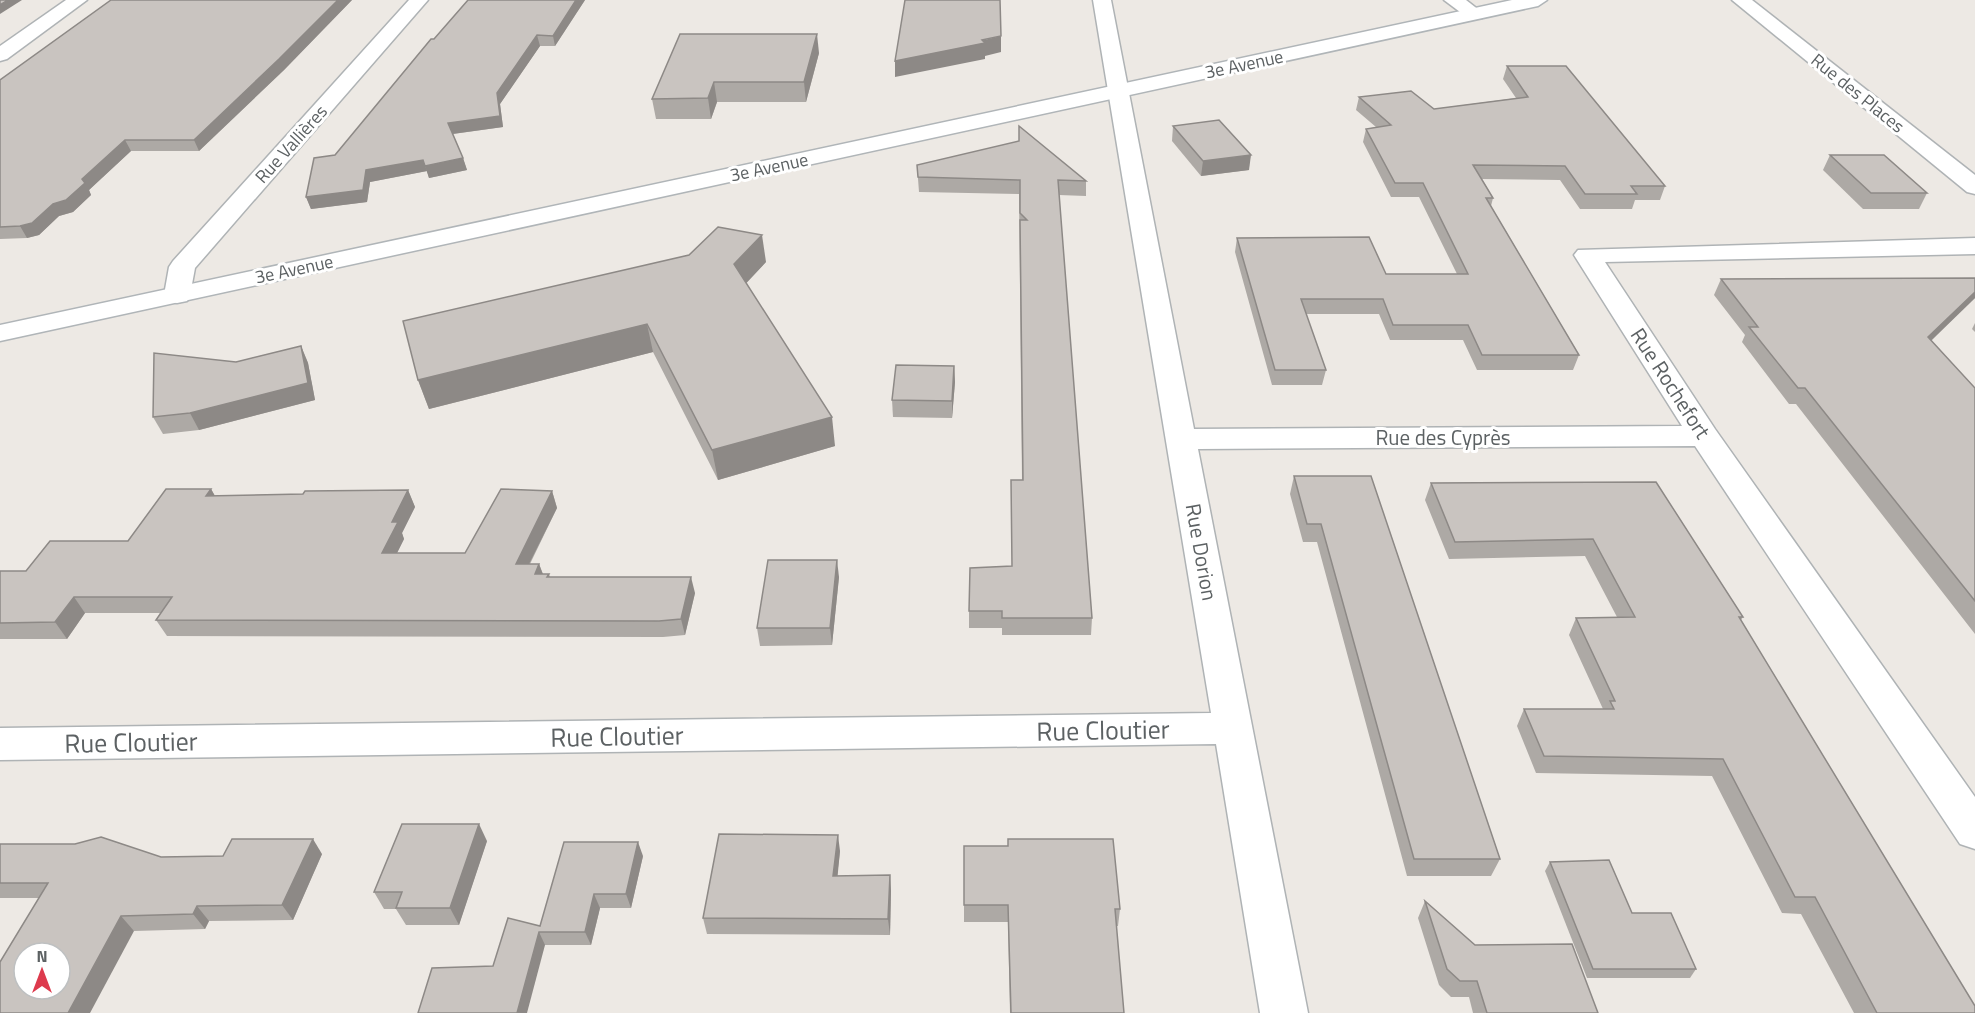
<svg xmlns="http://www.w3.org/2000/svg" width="1975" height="1013" font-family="'Titillium Web',sans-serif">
<rect width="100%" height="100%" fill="#ede9e4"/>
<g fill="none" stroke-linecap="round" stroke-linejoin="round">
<g stroke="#afb3b5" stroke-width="3">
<g id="minor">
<polygon points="66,0 87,0 7,59 0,61 0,46"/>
<polygon points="409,0 428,0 195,268 190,295 187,301 177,303 167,301 164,295 169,267 173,261"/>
<polygon points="1093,0 1111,0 1194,429 1682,426 1574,255 1578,250 1975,238 1975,254 1605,262 1715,429 1975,797 1975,849 1960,844 1695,446 1198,449 1308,1013 1260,1013 1216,744 0,760 0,728 1211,713"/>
<polygon points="1444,0 1466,0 1484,14 1482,18 1468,18"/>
<polygon points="1732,0 1752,0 1975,175 1975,194 1967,192"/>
</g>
</g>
<g stroke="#b0b5b8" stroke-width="3">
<polygon id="secondary" points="1512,0 1547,0 1538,6 0,341 0,325"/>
</g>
<use href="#minor" fill="#fff" fill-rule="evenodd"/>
<use href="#secondary" fill="#fff" fill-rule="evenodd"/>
</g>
<g fill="#ada9a5">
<polygon points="111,0 352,0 284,70 199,151 131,151 89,190 91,195 73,212 59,216 39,235 27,238 0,239 0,80"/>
<polygon points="585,0 555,46 540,46 500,104 503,127 453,134 463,158 467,170 429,178 427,171 370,182 367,202 311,209 306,197 335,155 434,39"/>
<polygon points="819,53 806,102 717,102 711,119 656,119 652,99"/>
<polygon points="1507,66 1665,186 1660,200 1635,200 1632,209 1580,209 1560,180 1482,179 1493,198 1491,206 1579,355 1573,370 1477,370 1463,340 1390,340 1379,314 1306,314 1326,370 1322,385 1272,385 1235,252 1237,238 1386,274 1457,274 1419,197 1391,197 1363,142 1366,129 1376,127 1356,110 1359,97 1434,109 1516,98 1503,79"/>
<polygon points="1173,126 1249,170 1201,176 1172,141"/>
<polygon points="1830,155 1927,193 1919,209 1863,209 1823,170"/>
<polygon points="917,165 1086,181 1086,196 1059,195 1092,618 1091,635 1002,635 1002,628 969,628 969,611 1012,566 1011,480 1022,480 1019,194 919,192"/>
<polygon points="766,262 746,283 835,446 718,480 653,352 429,409 418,380"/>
<polygon points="1975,278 1975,298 1931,341 1975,388 1975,634 1796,404 1789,404 1742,342 1745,335 1714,295 1721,279"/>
<polygon points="1975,323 1975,332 1972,329"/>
<polygon points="301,346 308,363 315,400 199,430 163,434 153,417 236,362"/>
<polygon points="954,366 955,382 952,418 893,417 892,400"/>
<polygon points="1294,476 1371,476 1500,859 1491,876 1407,876 1317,542 1303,542 1290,494"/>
<polygon points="1656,482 1743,617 1741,620 1975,1013 1854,1013 1801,914 1782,913 1712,776 1536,773 1517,726 1524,709 1603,709 1569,635 1576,618 1617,617 1585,556 1449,559 1425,500 1431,483"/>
<polygon points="211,489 215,496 303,494 408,490 415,507 402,533 404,539 397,553 465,553 552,491 557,508 530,564 539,564 543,574 549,574 550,577 695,593 685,635 663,637 167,636 156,620 160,613 85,613 67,639 0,639 0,571 26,571 128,541"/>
<polygon points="839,577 832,645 760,646 757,628"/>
<polygon points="487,841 459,925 406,925 396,909 384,909 374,892"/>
<polygon points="0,844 161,857 322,854 293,920 209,921 205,929 134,931 39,898 0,898"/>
<polygon points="964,846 1120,909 1118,926 1116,926 1124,1013 1010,1013 1008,922 964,922"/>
<polygon points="840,851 837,876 890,875 891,891 890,935 707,934 703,918"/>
<polygon points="643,856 631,908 600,908 591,945 545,945 493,966 540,926"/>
<polygon points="1550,862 1632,913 1696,969 1690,978 1587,978 1545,871"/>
<polygon points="1425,901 1475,945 1598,1013 1473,1013 1469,997 1451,997 1439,985 1418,918"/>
</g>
<g fill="#8d8986">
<polygon points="8,0 22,0 0,14 0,5"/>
<polygon points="338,0 352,0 284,70 199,151 194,140"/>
<polygon points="576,0 585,0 555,46 553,36"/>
<polygon points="817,34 819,53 806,102 804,82"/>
<polygon points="537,35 540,46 500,104 503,127 452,134 448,123 497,93"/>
<polygon points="1001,36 1001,52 985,56 985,59 895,77 895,61"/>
<polygon points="714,82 717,102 711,119 708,98"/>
<polygon points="125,140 131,151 89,190 91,195 73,212 59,216 39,235 27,238 20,226 53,204"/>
<polygon points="1251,155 1249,170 1201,176 1203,161"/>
<polygon points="463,158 467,170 429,178 425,166"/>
<polygon points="423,160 427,171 370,182 367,202 311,209 306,197 366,170"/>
<polygon points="762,235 766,262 738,292 734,264"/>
<polygon points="1975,292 1975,298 1918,353 1928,337"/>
<polygon points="647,324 653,352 429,409 418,380"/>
<polygon points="301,346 308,363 315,400 199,430 190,413"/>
<polygon points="954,366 955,382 952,418 952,401"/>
<polygon points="832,417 835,446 718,480 712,450"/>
<polygon points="211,489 220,505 206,496"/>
<polygon points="408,490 415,507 402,533 404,539 389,569 382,553 392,522"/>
<polygon points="552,491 557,508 521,580 516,564"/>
<polygon points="837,560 839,577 832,645 830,628"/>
<polygon points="539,564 545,580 535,574"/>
<polygon points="691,577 695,593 685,635 681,619"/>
<polygon points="74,597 85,613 67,639 55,622"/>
<polygon points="479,824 487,841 459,925 450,908"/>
<polygon points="838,835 840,851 836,892 833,876"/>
<polygon points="313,839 322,854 293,920 282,905"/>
<polygon points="638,842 643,856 631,908 626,894"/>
<polygon points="890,875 891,891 890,935 888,919"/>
<polygon points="594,894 600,908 591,945 585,932"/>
<polygon points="197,906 209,921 205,929 193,914"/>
<polygon points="121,916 134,931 90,1013 68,1013"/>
<polygon points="539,932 545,945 527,1013 517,1013"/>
</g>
<g fill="#c9c4c0" stroke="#8d8986" stroke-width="1.5" fill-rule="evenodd">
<polygon points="0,0 8,0 0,5"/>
<polygon points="111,0 338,0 279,59 194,140 125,140 82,179 85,183 66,200 53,204 32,223 20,226 0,227 0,80"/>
<polygon points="468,0 576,0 553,36 537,35 497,93 500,116 448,123 463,158 425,166 423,160 366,170 363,190 306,197 314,158 335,155 431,39 434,39"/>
<polygon points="905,0 1000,0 1001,36 982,40 985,43 895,61"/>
<polygon points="680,34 817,34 804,82 714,82 708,98 652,99"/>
<polygon points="1507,66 1566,66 1665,186 1631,186 1637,194 1585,194 1565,166 1473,165 1493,198 1486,198 1579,355 1482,355 1468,325 1393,325 1383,299 1301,299 1326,370 1275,370 1237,238 1369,237 1386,274 1468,274 1423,183 1395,183 1366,129 1391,125 1359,97 1411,91 1434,109 1528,97"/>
<polygon points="1219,120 1251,155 1203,161 1173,126"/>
<polygon points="1019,126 1086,181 1058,180 1092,618 1002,618 1002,611 969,611 970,568 1012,566 1011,480 1023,480 1020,220 1027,220 1020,213 1020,180 918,177 917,165 1019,141"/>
<polygon points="1830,155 1884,155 1927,193 1871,193"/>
<polygon points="718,227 762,235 734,264 832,417 712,450 647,324 418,380 403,321 689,255"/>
<polygon points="1975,278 1975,292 1928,337 1975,388 1975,601 1805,388 1798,388 1749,327 1758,327 1721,279"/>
<polygon points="301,346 308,383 190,413 153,417 154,353 236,362"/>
<polygon points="896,365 954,366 952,401 892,400"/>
<polygon points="1294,476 1371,476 1500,859 1414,859 1321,524 1307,524"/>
<polygon points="1656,482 1743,617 1739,617 1975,1006 1975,1013 1877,1013 1815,897 1795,897 1723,759 1544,756 1524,709 1614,709 1610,701 1615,701 1576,618 1635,617 1593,539 1455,542 1431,483"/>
<polygon points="166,489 211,489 206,496 303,494 305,491 408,490 392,522 398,522 382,553 465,553 501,489 552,491 516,564 539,564 535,574 549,574 547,577 691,577 681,619 659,621 156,620 172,597 74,597 55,622 0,623 0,571 26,571 50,541 128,541"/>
<polygon points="768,560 837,560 830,628 757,628"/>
<polygon points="402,824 479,824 450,908 396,908 402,892 374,892"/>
<polygon points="719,834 838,835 833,876 890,875 888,919 703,918"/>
<path d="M101,837L161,857L223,856L232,839H313L282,905L197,906L193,914L121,916L68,1013H0V962L48,883H0V844H75ZM24,953H60V989H24Z"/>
<polygon points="1008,839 1113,839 1120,909 1115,909 1124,1013 1011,1013 1008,905 964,905 964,846 1008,846"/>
<polygon points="564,842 638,842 626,894 594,894 585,932 539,932 517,1013 418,1013 432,968 493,966 508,918 540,926"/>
<polygon points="1609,860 1632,913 1671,913 1696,969 1593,969 1550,862"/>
<polygon points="1425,901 1475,945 1572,944 1598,1013 1487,1013 1477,981 1460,981 1447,969"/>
</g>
<g text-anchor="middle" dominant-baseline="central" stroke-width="6" stroke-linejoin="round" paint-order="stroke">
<g font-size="18" fill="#5c6163" stroke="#fff">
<text transform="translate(1244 64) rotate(-12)">3e Avenue</text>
<text transform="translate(1858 93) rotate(39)">Rue des Places</text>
<text transform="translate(291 144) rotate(-48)">Rue Vallières</text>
<text transform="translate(769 167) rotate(-12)">3e Avenue</text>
<text transform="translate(294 269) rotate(-12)">3e Avenue</text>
</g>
<g font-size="21" fill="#5c6163" stroke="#fff">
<text transform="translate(1671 383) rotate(57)">Rue Rochefort</text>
<text x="1443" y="437">Rue des Cyprès</text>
<text transform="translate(1202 552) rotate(80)">Rue Dorion</text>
</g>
<g font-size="26" fill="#5c6163" stroke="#fff">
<text transform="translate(1103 730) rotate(-1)">Rue Cloutier</text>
<text transform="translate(617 736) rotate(-1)">Rue Cloutier</text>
<text transform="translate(131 742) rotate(-1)">Rue Cloutier</text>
</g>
</g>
<g transform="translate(42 971)"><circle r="28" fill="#ffffff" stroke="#bec0c1" stroke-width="1.5"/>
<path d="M0-4.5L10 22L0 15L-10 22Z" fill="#dd3a4d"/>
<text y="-9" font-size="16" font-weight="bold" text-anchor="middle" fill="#5c6163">N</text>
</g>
</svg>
